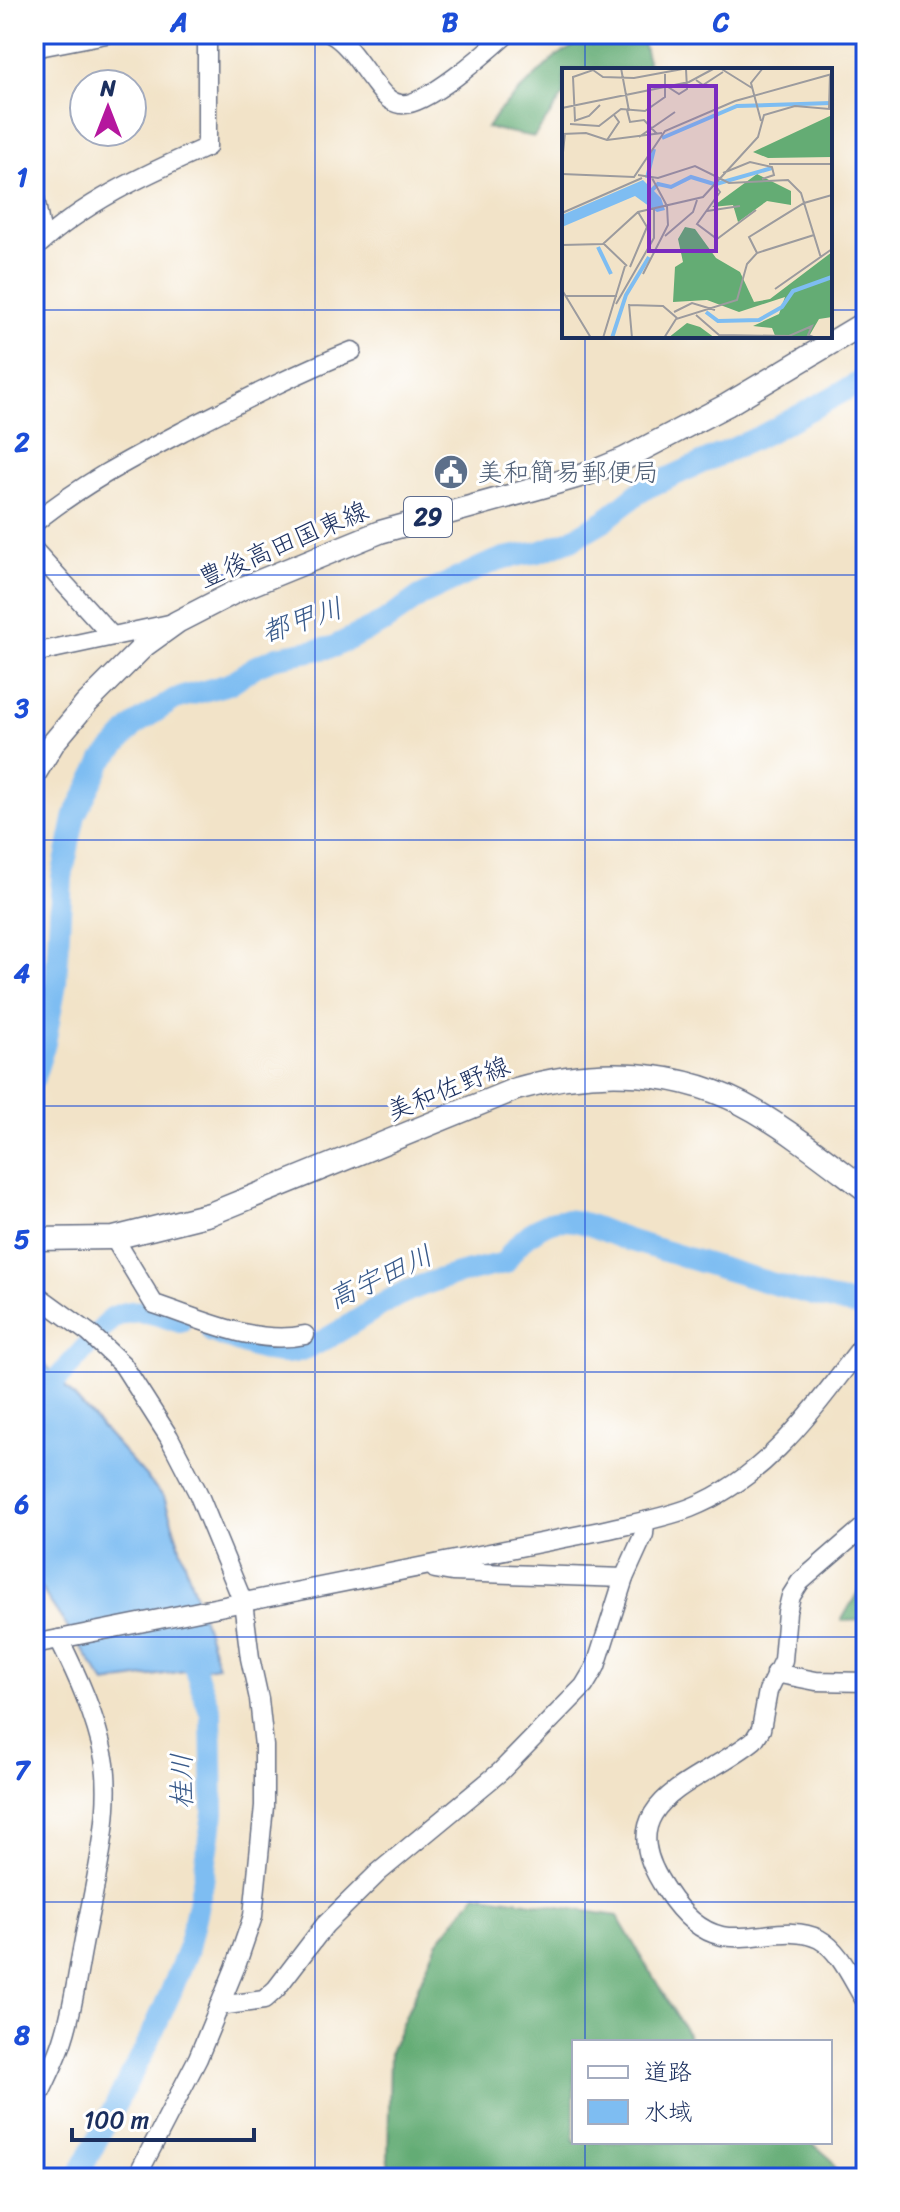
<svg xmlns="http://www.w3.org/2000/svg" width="900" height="2212" font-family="Sriracha,'Klee One',sans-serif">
<rect width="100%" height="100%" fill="#fff"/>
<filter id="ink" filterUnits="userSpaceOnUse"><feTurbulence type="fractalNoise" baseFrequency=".0125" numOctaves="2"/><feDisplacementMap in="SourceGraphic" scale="16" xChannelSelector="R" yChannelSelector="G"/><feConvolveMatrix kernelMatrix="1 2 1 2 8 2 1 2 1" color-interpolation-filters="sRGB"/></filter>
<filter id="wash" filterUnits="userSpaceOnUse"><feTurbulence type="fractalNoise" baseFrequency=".006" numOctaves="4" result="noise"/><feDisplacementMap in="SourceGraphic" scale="32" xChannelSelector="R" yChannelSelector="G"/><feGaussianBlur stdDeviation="1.8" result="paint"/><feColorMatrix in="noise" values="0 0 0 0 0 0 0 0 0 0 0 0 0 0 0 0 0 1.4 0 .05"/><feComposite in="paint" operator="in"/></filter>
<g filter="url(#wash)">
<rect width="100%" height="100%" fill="#f2e3c8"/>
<g fill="#64ac74" stroke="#406e69" stroke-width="2">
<polygon points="594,34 616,34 643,42 650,70 564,70 564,95 534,137 487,128 498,112 555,57"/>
<polygon points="866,1580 866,1620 841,1621 863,1583"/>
<polygon points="476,1894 617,1916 692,2042 574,2042 574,2142 811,2142 832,2160 838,2178 392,2178 388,2164 390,2052 437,1943"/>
</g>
<polygon fill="#7ebdf2" stroke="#4c76a8" stroke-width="2" points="34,1352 164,1497 218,1666 105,1683 34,1578"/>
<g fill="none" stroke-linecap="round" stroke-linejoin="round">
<g stroke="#7ebdf2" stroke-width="22">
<polyline points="34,1078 45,1043 56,983 62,877 75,815 103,760 135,725 175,699 229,684 256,666 277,657 333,647 384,622 420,596 486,565 504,558 539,552 571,540 605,520 642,490 765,434 866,379"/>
<path d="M212,1332C235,1340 260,1352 284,1353C315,1354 368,1310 399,1295C432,1279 469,1271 505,1263C514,1245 540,1221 561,1220C588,1220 607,1234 631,1241C709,1264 787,1290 866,1308"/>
<path d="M34,1405L112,1318C136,1305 156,1314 180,1322"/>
<polyline points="77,2178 147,2045 170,1994 187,1952 203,1882 213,1813 211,1714 186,1644"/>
</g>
</g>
</g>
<g filter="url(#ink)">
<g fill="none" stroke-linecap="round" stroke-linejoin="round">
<g stroke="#666e83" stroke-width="21">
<g id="minor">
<path d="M331,34C348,43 360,65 372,80C379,89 387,102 400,104C423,109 488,51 507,34"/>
<polyline points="34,48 106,34"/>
<polyline points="34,193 43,241"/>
<path d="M34,249C84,202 144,175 207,147V34"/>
<path d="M34,523C83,483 136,456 191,427C244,400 297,373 352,351"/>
<polyline points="34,550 112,636"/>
<polyline points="34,653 174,623"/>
<path d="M114,1238L154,1304C201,1319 255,1346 305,1335"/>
<polyline points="34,1293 89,1333 123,1365 169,1437 198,1493 243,1602 250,1658 259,1699 264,1746 264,1806 253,1916 237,1963 198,2058 136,2178"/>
<path d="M866,1525L800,1582L791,1596L787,1612L783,1660L768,1691L761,1729L754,1740C700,1784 605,1800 666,1890C679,1910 698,1931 722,1936C752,1942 790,1924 819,1939C841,1951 853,1982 866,2002"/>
<polyline points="435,1569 452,1572 624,1578"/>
<path d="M34,1644L600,1531C630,1524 661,1519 690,1508C769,1477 816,1405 866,1341"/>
<polyline points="775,1673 816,1681 866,1682"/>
<polyline points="219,2006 264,2000 276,1989 325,1925 379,1872 500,1772 584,1686 596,1666 624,1578 644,1534 645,1521"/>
<path d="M34,2107C43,2085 56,2063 63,2040C73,2010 77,1976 83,1945C93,1891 114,1812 104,1758C96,1717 78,1677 59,1639"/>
</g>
</g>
<g stroke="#666e83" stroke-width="25">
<g id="major">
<polyline points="34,775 54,742 86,704 145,645 177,622 243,588 380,532 549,485 590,473 624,459 727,405 866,322"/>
<path d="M34,1239L114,1238L210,1214L516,1089C595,1066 682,1068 755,1111C794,1134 830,1163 866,1190"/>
</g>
</g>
<use href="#minor" stroke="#fff" stroke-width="18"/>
<use href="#major" stroke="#fff" stroke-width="22"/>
</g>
</g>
<path fill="none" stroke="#1d4ed8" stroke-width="2" stroke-opacity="0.55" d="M315,34V2178M585,34V70M34,310H564M830,310H866M585,336V2042M34,575H866M34,840H866M34,1106H866M34,1372H866M34,1637H866M34,1902H866M585,2142V2178"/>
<defs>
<g id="civic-disc" transform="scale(1.8)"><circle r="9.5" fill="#5c6f8a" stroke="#fff"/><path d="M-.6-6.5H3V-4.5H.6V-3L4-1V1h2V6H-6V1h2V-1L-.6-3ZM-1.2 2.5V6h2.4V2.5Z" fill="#fff"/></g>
</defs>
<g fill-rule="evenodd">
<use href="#civic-disc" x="451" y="472"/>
</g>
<g text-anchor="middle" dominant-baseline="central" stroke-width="6" stroke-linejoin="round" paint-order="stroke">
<rect fill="#fff" stroke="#5f6d8e" stroke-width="2" x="404" y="497" width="48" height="40" rx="6"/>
<g font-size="24" font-weight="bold" fill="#1b2f5e">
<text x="428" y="517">29</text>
</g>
<g font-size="26" fill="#4e5e75" stroke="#fff" text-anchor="start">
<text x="477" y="472">美和簡易郵便局</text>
</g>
<g font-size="26" fill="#1b2f5e" stroke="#fff">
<text transform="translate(283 544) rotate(-23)">豊後高田国東線</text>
<text transform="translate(448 1088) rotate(-22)">美和佐野線</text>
</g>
<g font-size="28" font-style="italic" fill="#395a8a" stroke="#fff">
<text transform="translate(302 620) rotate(-19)">都甲川</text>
<text transform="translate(380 1277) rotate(-25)">高宇田川</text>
<text transform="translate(181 1781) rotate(-90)">桂川</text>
</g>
</g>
<g transform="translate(562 68)">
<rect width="270" height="270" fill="#f2e3c8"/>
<path d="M270,47V89L206,90L191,84ZM195,106L229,123V137L205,133L176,154L171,137L150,139ZM123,159L133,161L154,190L178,204L192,234L208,231L270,184V249L257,251L246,270H214L210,260L191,258L217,246L223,229L177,244L145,232L111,234L113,199L121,194L116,171ZM125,255L138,259L153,270H106Z" fill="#64ac74"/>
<path d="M81,112L99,130L103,142L95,144L73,128L0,159V147Z" fill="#7ebdf2"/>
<path fill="none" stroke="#7ebdf2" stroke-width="4" d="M100,70L175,38L269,35M85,110L92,81M154,116L210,100M89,123L96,116L109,119L129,109L152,116M36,179L49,206M144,244L156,253L197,252L220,239L231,223L270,209M50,270L64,227L87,189"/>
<path fill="none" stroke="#9c9b9e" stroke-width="2" d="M59,0L67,43M158,0L190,20M134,12L141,17L161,4M106,19L117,26L125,21L124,1M0,40L127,14L153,0M65,42L68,54L82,52L95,66M13,52L11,9L31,2L41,9L72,10L126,0M12,53L27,48L38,37M199,53L189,15L201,0M8,56L37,58L59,41L83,43L103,29V6M0,66L24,65L45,72L100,65M77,69L113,44M45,72L57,54L52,47M0,94L3,65M207,96H270M161,105L188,94L210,99L212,107L200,111M0,106L72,109L103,63L173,33L270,6M76,107L96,110L133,98L167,115L226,112L239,125L259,190M153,117L158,124L135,156L155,171L194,142M145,143L178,138M0,145L80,110M103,168L131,144L135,132M42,176L65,198M0,177L41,176L76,144L141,129L196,69L202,47L233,38L267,41L268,6M195,185L187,169L242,135L270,127M68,199L85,159L76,144M81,206L106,157L105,138L90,110M213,221L270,181M0,222L29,270M3,228H55M54,236L92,170V140M67,236L70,270M67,237L101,238L115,250M112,244L130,235L153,242M134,247L157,267L227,268L250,258L246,267L254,270M41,270L63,198M102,270L114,251L175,232L185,196L195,185L252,167"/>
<path fill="#7b2cbf" fill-opacity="0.15" stroke="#7b2cbf" stroke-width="4" d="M87,18H154V183H87Z"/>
<rect width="270" height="270" fill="none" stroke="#1b2f5e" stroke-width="4"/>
</g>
<rect width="900" height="2212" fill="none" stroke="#fff" stroke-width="88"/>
<rect x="572" y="2040" width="260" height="104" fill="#ffffff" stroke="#a4acbf" stroke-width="2"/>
<rect x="588" y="2066" width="40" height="12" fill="#ffffff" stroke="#a4acbf" stroke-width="2"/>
<text x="644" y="2080" font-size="24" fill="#1b2f5e">道路</text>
<rect x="588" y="2100" width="40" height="24" fill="#7ebdf2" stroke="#a4acbf" stroke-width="2"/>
<text x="644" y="2120" font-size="24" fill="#1b2f5e">水域</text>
<g transform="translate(108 108)"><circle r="38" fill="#ffffff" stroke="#a4acbf" stroke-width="2"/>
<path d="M0-6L14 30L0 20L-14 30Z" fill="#b5179e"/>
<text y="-12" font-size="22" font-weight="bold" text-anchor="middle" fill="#1b2f5e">N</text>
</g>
<path d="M72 2128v12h182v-12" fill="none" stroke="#1b2f5e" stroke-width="4"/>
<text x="84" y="2128" font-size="24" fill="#1b2f5e" stroke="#ffffff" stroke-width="6" paint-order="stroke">100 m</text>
<rect x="44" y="44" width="812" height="2124" fill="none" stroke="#1d4ed8" stroke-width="3"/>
<g font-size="26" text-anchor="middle" font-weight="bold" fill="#1d4ed8">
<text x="179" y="31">A</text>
<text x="450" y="31">B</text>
<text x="721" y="31">C</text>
<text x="22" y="186">1</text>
<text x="22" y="451">2</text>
<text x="22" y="717">3</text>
<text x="22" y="982">4</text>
<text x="22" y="1248">5</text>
<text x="22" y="1513">6</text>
<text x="22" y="1779">7</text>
<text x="22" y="2044">8</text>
</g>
</svg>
